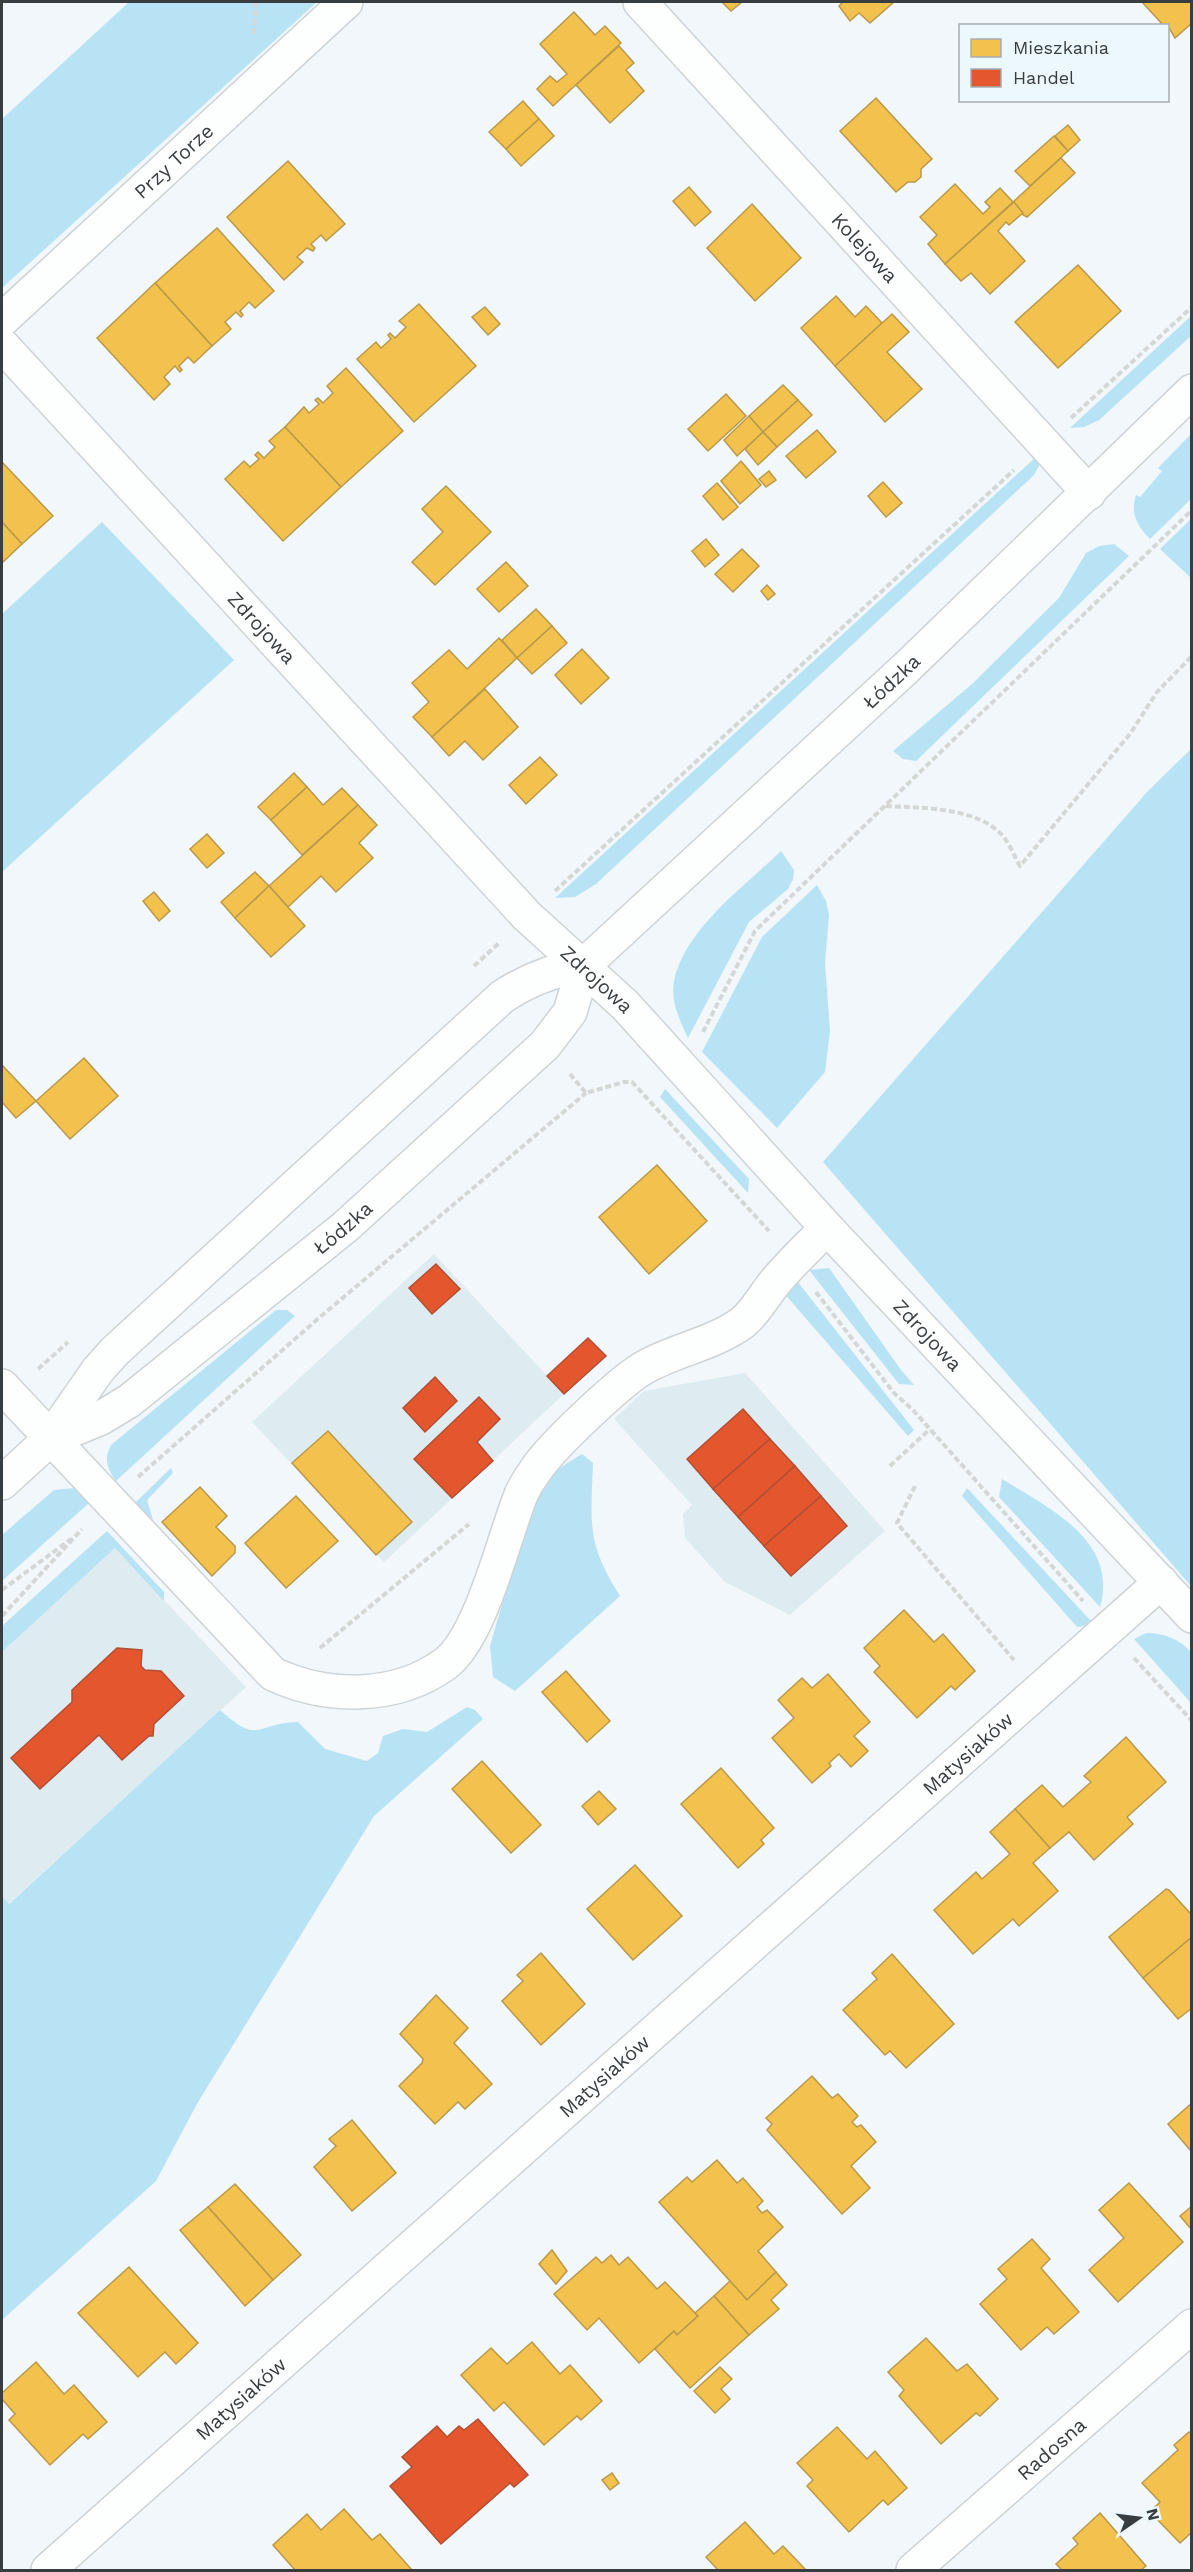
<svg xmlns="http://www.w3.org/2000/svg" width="1193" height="2572" font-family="'Work Sans',sans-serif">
<rect width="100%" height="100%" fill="#f1f7fa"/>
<g fill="#deecf2">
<polygon points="434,1254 564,1394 384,1562 252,1422"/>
<polygon points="745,1373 885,1531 790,1615 725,1582 685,1538 683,1514 692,1505 614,1419 644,1391"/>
<polygon points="115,1548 246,1687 8,1904 2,1896 2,1652"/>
</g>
<g fill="#b8e3f5">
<polygon points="129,2 317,2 2,288 2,119"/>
<polygon points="1191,316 1191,336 1099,420 1084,427 1070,428"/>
<path d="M1191,434V499L1150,539C1137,525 1130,514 1136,495L1140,497L1162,471L1158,468Z"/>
<polygon points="1036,457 1039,466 1034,475 596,884 575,897 555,898"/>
<polygon points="1191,519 1191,578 1160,549"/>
<polygon points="102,522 234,660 2,872 2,614"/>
<polygon points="1114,544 1129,556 916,761 903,759 893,751 972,684 1059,598 1086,553 1099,546"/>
<polygon points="1191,749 1191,1586 823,1162 1148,791"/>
<path d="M781,851L794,870L793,879L788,889L749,922L688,1038C680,1021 670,1001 674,981C685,929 744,887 781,851Z"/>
<polygon points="817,885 826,901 829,915 825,963 830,1031 825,1072 777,1128 702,1052 762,937"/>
<polygon points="665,1089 749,1179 748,1193 660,1097"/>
<polygon points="829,1268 901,1370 914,1385 899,1384 809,1270"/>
<polygon points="797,1281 914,1430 908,1436 783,1292"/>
<path d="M276,1310H287L295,1316L116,1481C107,1469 103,1457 112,1444Z"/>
<path d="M582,1454L593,1463C591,1524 586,1542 620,1596L515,1691L493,1677L490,1646L526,1521L553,1472Z"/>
<polygon points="171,1468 173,1473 147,1500 153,1520 135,1503"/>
<path d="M1002,1479C1049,1508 1119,1541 1100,1607L999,1497Z"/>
<polygon points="75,1488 89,1503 2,1581 2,1535 54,1490"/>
<polygon points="967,1488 1091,1621 1084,1626 1077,1627 962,1496"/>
<polygon points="107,1531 164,1592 164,1601 115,1548 2,1652 2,1626"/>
<path d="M1146,1633C1164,1633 1179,1639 1191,1652V1703L1134,1639Z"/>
<path d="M467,1707L475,1710L483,1719L374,1816L198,2102L156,2181L2,2320V1896L9,1904L220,1710C260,1746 255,1723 298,1722L325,1749L367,1761L378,1753L383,1736L403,1729L427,1732Z"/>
</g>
<g fill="#f2c14e" stroke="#ba994a" stroke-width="1.5">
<polygon points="722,2 742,2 731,11"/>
<polygon points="843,2 894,2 870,23 859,13 850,21 839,6"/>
<polygon points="1142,2 1192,2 1192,23 1175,38 1168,26 1164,26"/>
<polygon points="574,12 595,35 605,26 621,43 553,106 537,89 550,76 557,82 567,74 540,44"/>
<polygon points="619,46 634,63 626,70 644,91 610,123 576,85"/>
<polygon points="876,98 932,159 921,169 921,177 915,182 908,182 896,192 840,131"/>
<polygon points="523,101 539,119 506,149 489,132"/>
<polygon points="539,119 554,136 521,166 506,149"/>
<polygon points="1068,125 1080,140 1068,151 1055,136"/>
<polygon points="1054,136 1068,151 1030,186 1015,171"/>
<polygon points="1061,158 1075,173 1027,217 1023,215 1013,202"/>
<polygon points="288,161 345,224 326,241 321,235 311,244 315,248 313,251 307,248 297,257 303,262 284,280 227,217"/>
<polygon points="955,184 983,214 990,207 985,202 1000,188 1013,202 945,264 928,244 937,235 920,217"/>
<polygon points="689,187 711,212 695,226 673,201"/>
<polygon points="1014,202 1023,213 1009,225 1006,222 998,231 1025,261 990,294 971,273 961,281 945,264"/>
<polygon points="752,204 801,258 755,301 707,248"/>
<polygon points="217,228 274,291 255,308 249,302 240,311 243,315 241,317 236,312 225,322 231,329 212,346 155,283"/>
<polygon points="1078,265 1121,311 1058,368 1015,322"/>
<polygon points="155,283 212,346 194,363 188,357 179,366 182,370 180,372 175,366 164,377 170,384 154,400 97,338"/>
<polygon points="836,296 855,317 866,306 882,323 835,366 801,328"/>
<polygon points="419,304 476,366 414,422 357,359 376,342 381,348 391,339 388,335 390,333 395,338 406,327 399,321"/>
<polygon points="485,307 500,324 488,335 472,317"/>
<polygon points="892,314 909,332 887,352 922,389 885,422 835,366"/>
<polygon points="346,368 403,431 341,487 285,427 304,407 309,413 319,404 315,400 318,398 323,403 333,393 327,386"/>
<polygon points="783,385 798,400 763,432 749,416"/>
<polygon points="726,394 746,416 708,451 688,429"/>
<polygon points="798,400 812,415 777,447 763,432"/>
<polygon points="749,416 763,432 737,456 724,440"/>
<polygon points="285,427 341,487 283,541 225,479 244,461 250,467 259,459 255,455 258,452 264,458 275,447 269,441"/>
<polygon points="817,430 836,452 806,478 786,456"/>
<polygon points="763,432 777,447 758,465 745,449"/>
<polygon points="741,461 761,485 740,504 721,481"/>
<polygon points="2,462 53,516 22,544 2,522"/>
<polygon points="769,471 776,480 766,487 759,479"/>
<polygon points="883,482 902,503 886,517 868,496"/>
<polygon points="717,483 738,507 723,520 703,496"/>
<polygon points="446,486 491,532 435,585 412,562 443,532 422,509"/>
<polygon points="2,522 22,544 2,563"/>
<polygon points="706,539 719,555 705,567 692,551"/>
<polygon points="742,549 759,566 733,592 715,574"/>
<polygon points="506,562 528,586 499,612 477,589"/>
<polygon points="767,585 775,594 768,600 761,591"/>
<polygon points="536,609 552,626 517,658 502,640"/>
<polygon points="552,626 567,643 532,674 517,658"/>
<polygon points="499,638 517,658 432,737 413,717 429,702 412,683 449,650 467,669"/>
<polygon points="582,649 609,678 581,704 555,675"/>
<polygon points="485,689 518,727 483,760 465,741 449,756 432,737"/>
<polygon points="540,757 557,775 526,804 509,785"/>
<polygon points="294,773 307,787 271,820 258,807"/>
<polygon points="307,787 323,805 342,788 358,805 302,855 271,820"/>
<polygon points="358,805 377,825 359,843 373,858 336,892 321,876 288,907 269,886"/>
<polygon points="207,834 224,853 207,868 190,849"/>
<polygon points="255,872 269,886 235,918 221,902"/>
<polygon points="269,886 305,926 271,957 235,918"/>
<polygon points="154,892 170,911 159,921 143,901"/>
<polygon points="84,1058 118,1096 70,1139 36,1101"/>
<polygon points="2,1065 36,1101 16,1118 2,1102"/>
<polygon points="657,1165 707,1221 649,1274 599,1217"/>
<polygon points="328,1431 412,1522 376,1555 292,1463"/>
<polygon points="200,1487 227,1516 216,1527 235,1546 235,1553 212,1576 162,1522"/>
<polygon points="296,1496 338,1541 286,1588 245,1543"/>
<polygon points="904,1610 934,1642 943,1634 975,1671 955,1690 951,1686 917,1718 874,1672 880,1666 864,1648"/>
<polygon points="566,1671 610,1721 587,1742 542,1692"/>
<polygon points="828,1674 870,1722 854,1736 868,1751 851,1767 839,1754 829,1763 831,1766 812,1783 772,1738 794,1718 778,1700 802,1678 812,1688"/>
<polygon points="1126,1737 1166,1782 1127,1817 1133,1824 1094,1860 1069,1832 1050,1848 1015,1809 1042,1785 1063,1807 1091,1782 1084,1776"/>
<polygon points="482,1761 541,1825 511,1853 452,1789"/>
<polygon points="721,1768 774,1828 761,1840 764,1844 738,1868 681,1804"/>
<polygon points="599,1791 616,1809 598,1825 582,1806"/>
<polygon points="1015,1809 1050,1848 1033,1863 1058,1891 1019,1926 1013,1919 973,1954 934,1910 976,1872 982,1879 1010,1854 990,1832"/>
<polygon points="635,1865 682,1916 633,1960 587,1909"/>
<polygon points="1166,1889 1169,1890 1190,1913 1192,1912 1192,1937 1143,1978 1109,1937"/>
<polygon points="1192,1937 1192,2008 1178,2019 1143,1978"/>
<polygon points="541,1953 585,2004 541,2045 502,2001 523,1981 517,1975"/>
<polygon points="892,1954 954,2024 906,2068 890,2051 885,2055 843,2010 877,1979 872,1973"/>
<polygon points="436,1995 468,2028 454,2043 492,2084 465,2109 458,2102 435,2124 399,2086 422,2063 423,2059 400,2034"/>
<polygon points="812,2076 832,2098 838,2094 858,2116 852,2122 857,2127 861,2125 876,2142 851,2166 870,2188 842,2214 767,2130 772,2124 766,2118"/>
<polygon points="1192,2103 1192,2162 1191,2151 1168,2124"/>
<polygon points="352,2120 396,2173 352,2211 314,2167 336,2146 329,2139"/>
<polygon points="717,2160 737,2183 743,2178 763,2201 757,2207 762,2213 767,2210 783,2227 758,2251 776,2272 747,2300 659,2202 687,2177 692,2182"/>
<polygon points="1129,2183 1183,2242 1118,2302 1089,2270 1124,2238 1099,2210"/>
<polygon points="235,2184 301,2255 273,2280 208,2207"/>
<polygon points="1192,2206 1192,2230 1180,2216"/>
<polygon points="208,2207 273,2280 245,2306 180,2230"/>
<polygon points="1032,2239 1050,2259 1041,2268 1079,2312 1054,2334 1047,2327 1021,2350 980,2304 1007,2279 998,2269"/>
<polygon points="552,2250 567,2271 556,2284 539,2264"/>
<polygon points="611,2255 619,2265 628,2257 657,2289 665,2282 698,2316 677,2335 674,2331 639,2363 599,2318 587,2330 554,2294 596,2257 602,2263"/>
<polygon points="129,2267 198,2343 176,2364 165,2352 138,2377 78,2313"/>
<polygon points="776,2272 787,2285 771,2300 779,2309 749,2335 714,2296 730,2281 747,2300"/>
<polygon points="714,2296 749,2335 690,2388 655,2349 674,2331 677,2335 698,2316 695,2313"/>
<polygon points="926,2338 957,2371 967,2364 998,2399 980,2416 976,2413 941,2444 899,2396 904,2390 888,2372"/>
<polygon points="532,2342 560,2374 570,2365 602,2401 581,2420 577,2416 544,2445 504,2402 494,2411 461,2375 491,2348 507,2364"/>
<polygon points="36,2362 64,2394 74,2385 107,2422 88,2439 83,2434 50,2465 9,2420 15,2414 2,2399 2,2393"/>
<polygon points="720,2367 732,2379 721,2389 730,2399 715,2413 694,2391"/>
<polygon points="837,2427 867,2459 875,2451 907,2488 888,2505 883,2500 849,2532 807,2486 813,2480 797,2463"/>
<polygon points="1189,2432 1192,2434 1192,2532 1180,2543 1150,2512 1160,2502 1142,2483 1178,2450 1174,2445"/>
<polygon points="612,2473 619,2483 610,2490 602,2480"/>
<polygon points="344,2509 372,2540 380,2534 412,2570 295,2570 273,2545 307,2514 321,2530"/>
<polygon points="1100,2513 1146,2566 1141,2570 1062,2570 1056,2564 1078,2544 1073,2538"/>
<polygon points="745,2522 774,2554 783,2546 806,2570 718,2570 706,2557"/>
</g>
<g fill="#e4572e" stroke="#b04f33" stroke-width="1.5">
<polygon points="436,1264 460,1289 432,1314 409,1288"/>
<polygon points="588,1338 606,1356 564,1394 547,1376"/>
<polygon points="435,1377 457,1401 425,1432 403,1408"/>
<polygon points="479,1397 500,1419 477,1442 493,1461 452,1498 414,1459"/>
<polygon points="743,1409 770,1439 713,1489 687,1459"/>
<polygon points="770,1439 795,1466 738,1517 713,1489"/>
<polygon points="795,1466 821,1496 764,1546 738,1517"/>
<polygon points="821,1496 847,1526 791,1576 764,1546"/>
<polygon points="117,1648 142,1650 141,1666 145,1670 161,1671 184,1696 154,1724 153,1736 149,1736 122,1760 99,1735 40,1789 11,1758 72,1702 72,1690"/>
<polygon points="478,2419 528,2475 514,2487 510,2483 441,2544 390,2486 412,2467 402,2457 437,2426 447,2437 459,2426 464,2430"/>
</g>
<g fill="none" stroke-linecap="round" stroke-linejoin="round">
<g stroke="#ced3d5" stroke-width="36">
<g id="street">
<path id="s1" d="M640,2L1089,493"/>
<path id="s2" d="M2,320L346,2"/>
<path id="s3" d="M2,345L527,916L625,1005L827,1228L1192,1616"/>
<path d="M2,1386L273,1674C327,1699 395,1700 445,1664C481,1638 504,1536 521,1495C525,1484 534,1473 540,1464C558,1441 623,1378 647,1366C678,1349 713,1344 742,1323C755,1313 765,1294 776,1281C792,1262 810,1245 827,1228"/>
<path id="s4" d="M48,2570L1161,1582"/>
<path id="s5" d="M913,2570L1192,2326"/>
</g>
</g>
<g stroke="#ced3d5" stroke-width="36">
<g id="primary">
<path id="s6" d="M50,1439L101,1418L129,1401L345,1227L545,1045L570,1012L584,965"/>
<path id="s7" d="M2,1483L50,1439L98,1370L115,1351L502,997C527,980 554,970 584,965L906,668L1192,391"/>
</g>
</g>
<g stroke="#d5d7d7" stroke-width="4" stroke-dasharray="6 3" stroke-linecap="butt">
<polyline points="254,34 256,2"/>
<polyline points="1071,418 1192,307"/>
<path d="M886,806C921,808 975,807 1001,834C1009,842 1014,856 1020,866L1130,734L1157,692L1192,656"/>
<polyline points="555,891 1014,470"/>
<polyline points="474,966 499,943"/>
<polyline points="703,1032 755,931 1192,510"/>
<polyline points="570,1074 586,1093 624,1082 632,1082 769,1231"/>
<polyline points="816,1292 894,1393 913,1410 1083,1601"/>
<polyline points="38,1369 68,1342"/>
<polyline points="890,1466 930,1429"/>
<polyline points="138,1477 320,1317 586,1093"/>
<polyline points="915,1486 897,1523 1014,1660"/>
<polyline points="2,1590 71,1539"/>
<polyline points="2,1616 82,1529"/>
<polyline points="320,1648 469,1524"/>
<polyline points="1134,1658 1192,1721"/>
</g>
<use href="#street" stroke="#fdfefe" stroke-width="33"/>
<use href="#primary" stroke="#fdfefe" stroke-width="33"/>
</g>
<g text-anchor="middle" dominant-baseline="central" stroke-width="6" stroke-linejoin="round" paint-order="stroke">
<g font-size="20" fill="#383d3f" stroke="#edf8fe">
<text stroke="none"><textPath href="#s2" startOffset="234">Przy Torze</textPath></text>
<text stroke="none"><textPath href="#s1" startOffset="333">Kolejowa</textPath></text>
<text stroke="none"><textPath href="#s3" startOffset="384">Zdrojowa</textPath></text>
<text stroke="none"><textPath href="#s7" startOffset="1206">Łódzka</textPath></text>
<text stroke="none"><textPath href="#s3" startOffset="870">Zdrojowa</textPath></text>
<text stroke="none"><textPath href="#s6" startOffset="363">Łódzka</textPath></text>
<text stroke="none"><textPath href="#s3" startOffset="1356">Zdrojowa</textPath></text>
<text stroke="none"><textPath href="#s4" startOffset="1230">Matysiaków</textPath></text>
<text stroke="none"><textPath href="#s4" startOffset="744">Matysiaków</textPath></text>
<text stroke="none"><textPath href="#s4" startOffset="258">Matysiaków</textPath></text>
<text stroke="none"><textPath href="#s5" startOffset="184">Radosna</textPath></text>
</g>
</g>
<rect width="1193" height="2572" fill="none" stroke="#383d3f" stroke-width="6"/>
<rect x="959" y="24" width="210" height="78" fill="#edf8fe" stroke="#a5adb2" stroke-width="1.5"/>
<rect x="971" y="39" width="30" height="18" fill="#f2c14e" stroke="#a5adb2" stroke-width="1.5"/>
<text x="1013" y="54" font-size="18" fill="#383d3f">Mieszkania</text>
<rect x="971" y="69" width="30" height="18" fill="#e4572e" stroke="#a5adb2" stroke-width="1.5"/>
<text x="1013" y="84" font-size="18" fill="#383d3f">Handel</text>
<g transform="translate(1139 2518) rotate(76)" stroke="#edf8fe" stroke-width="4.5" paint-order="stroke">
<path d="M0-4.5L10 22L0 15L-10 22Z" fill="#383d3f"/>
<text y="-9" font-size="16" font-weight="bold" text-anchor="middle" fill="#383d3f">N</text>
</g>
</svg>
